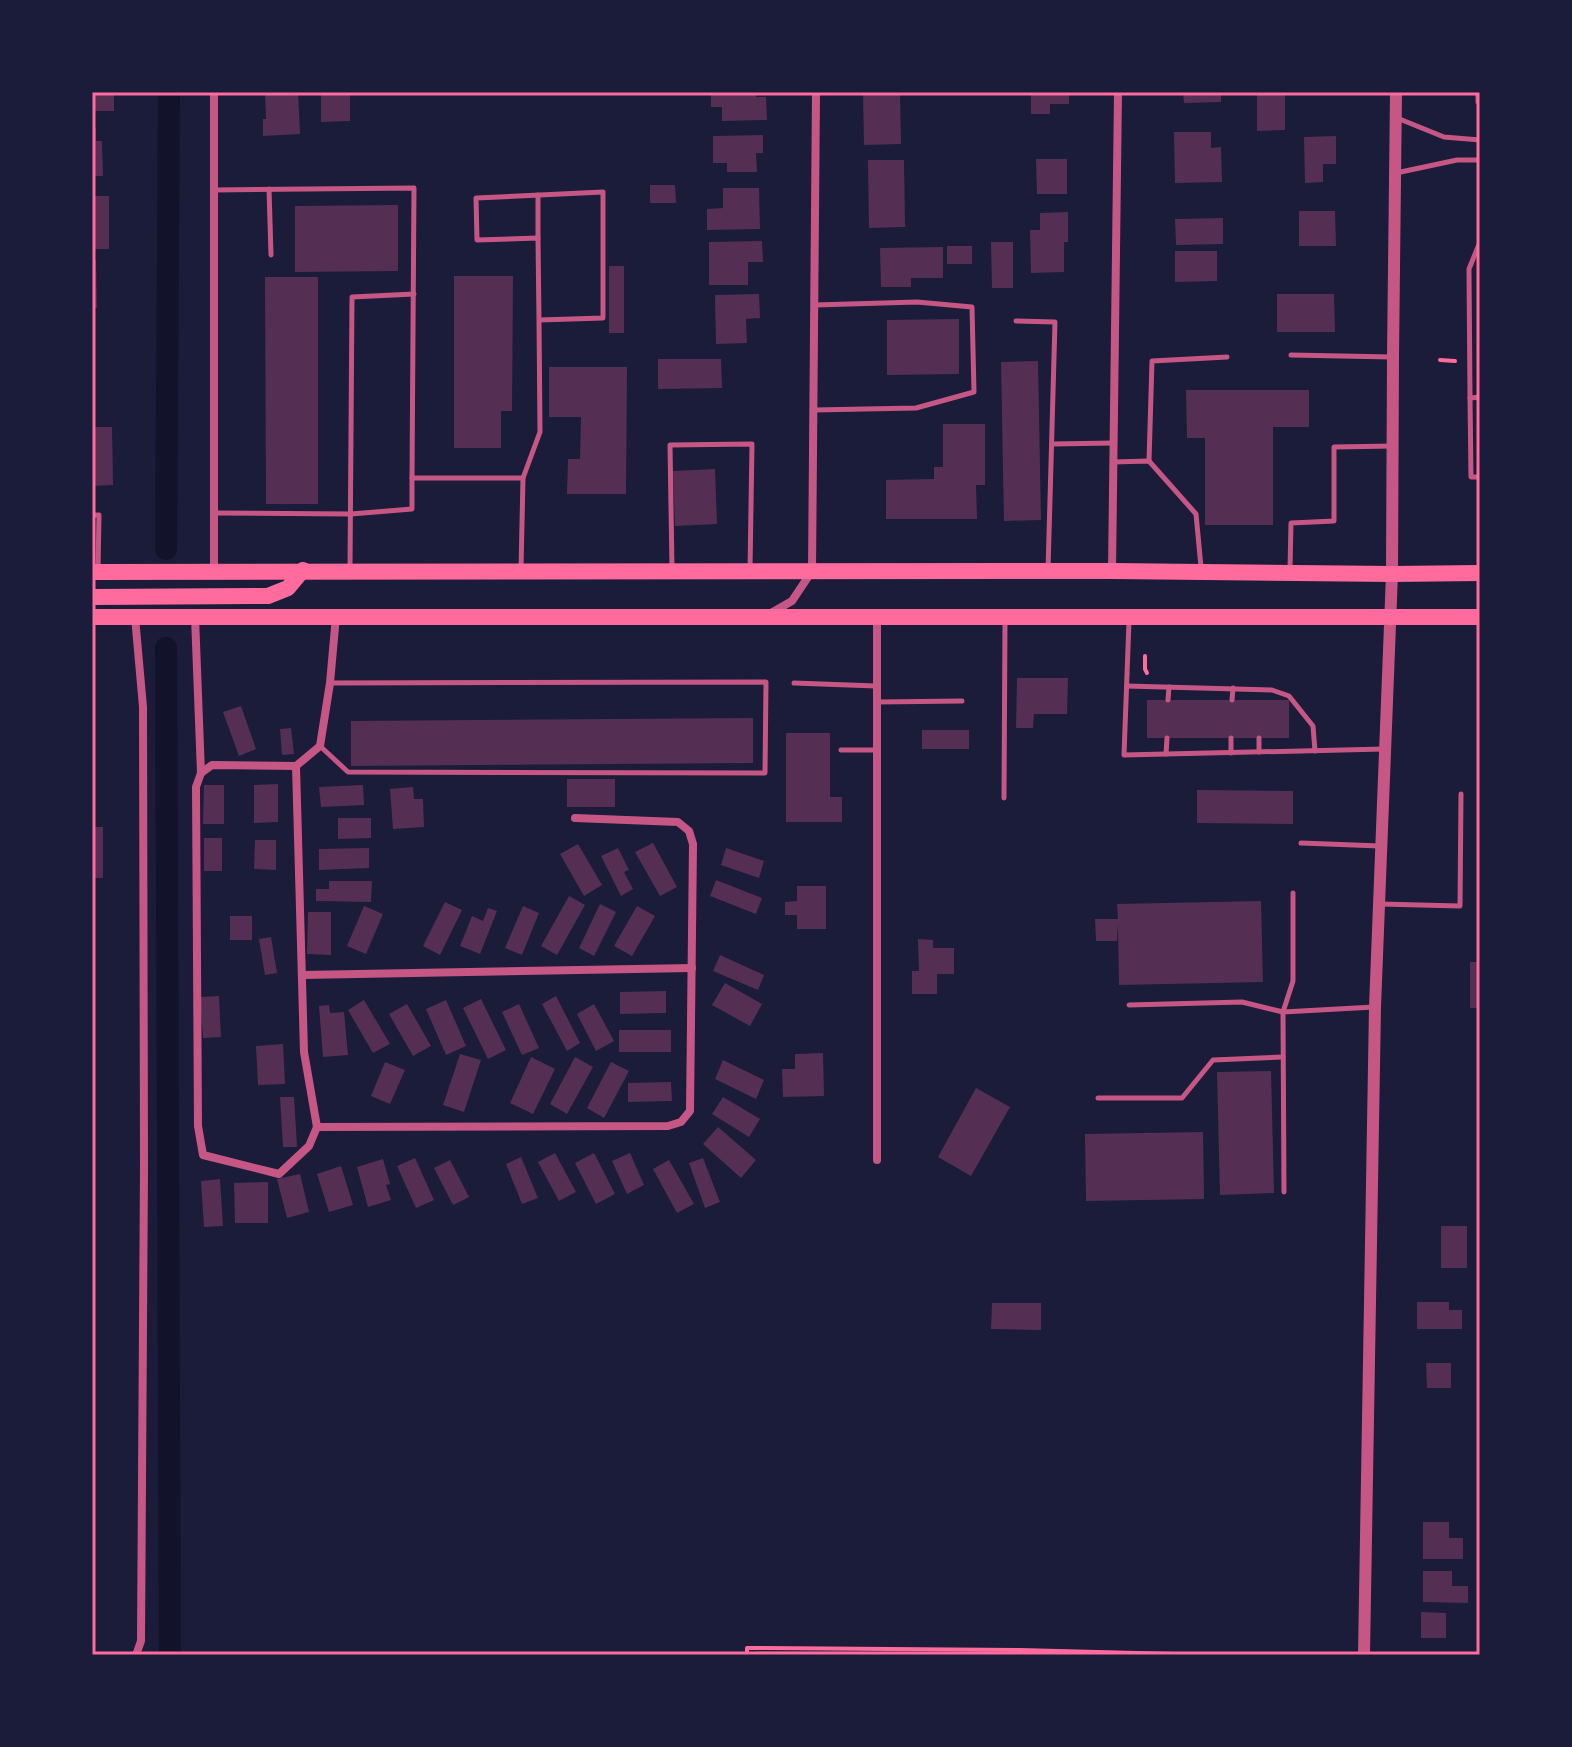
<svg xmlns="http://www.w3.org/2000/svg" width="1572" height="1747" font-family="Mulish,sans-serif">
<rect width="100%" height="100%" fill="#1b1b3a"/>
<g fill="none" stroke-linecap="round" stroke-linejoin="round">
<g stroke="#12122b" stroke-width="22">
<polyline points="166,549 169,92"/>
<polyline points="166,648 170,1655"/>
</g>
</g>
<g fill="#542f53">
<rect x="92" y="92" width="22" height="19"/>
<polygon points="265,92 298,92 300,134 263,136 263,119 266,119"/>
<polygon points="321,92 350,92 350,121 321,122"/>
<polygon points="711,92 756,92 756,97 766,97 767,120 722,121 722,107 711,107"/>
<polygon points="863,92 900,92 901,144 864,145"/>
<polygon points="1031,92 1069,92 1069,104 1050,104 1050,114 1031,114"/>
<polygon points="1183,92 1221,92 1221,102 1184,103"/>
<polygon points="1257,92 1285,92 1285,130 1257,131"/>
<polygon points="92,128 96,128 96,141 102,141 103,176 92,176"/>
<polygon points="1174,132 1211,132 1211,148 1221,147 1222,182 1175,183"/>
<polygon points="763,135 763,153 756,153 757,172 727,172 727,163 713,163 713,136"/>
<polygon points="1336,136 1336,164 1323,164 1323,182 1305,183 1304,137"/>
<polygon points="1036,159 1067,159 1067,194 1037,194"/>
<polygon points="868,160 904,160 905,227 869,228"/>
<polygon points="650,185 675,185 676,203 650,203"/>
<polygon points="723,188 759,188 760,229 707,230 707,209 723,208"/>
<rect x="92" y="196" width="17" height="53"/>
<polygon points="398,205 398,271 295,272 295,206"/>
<polygon points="1299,211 1335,211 1336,246 1299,246"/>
<polygon points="1068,212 1068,242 1064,242 1064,272 1031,273 1030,230 1040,230 1040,213"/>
<polygon points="1223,218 1223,244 1176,245 1175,219"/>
<polygon points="762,241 763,262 748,262 748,285 709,285 709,242"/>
<polygon points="991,242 1013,242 1013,288 992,288"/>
<rect x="947" y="246" width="25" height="18"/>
<polygon points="943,247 943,278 911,278 911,287 881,287 880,248"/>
<polygon points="1175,251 1217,251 1217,281 1175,282"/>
<polygon points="92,260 96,260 97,308 92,308"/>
<rect x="609" y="266" width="15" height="67"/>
<polygon points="454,276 513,276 512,411 501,411 501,448 454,448"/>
<polygon points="265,277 318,277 318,504 266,504"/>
<polygon points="759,294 760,318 746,319 747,343 716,344 715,295"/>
<polygon points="1277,294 1334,294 1335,332 1277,332"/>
<polygon points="959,319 959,374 887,375 887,320"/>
<polygon points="658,359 721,359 722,388 658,389"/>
<polygon points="1038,361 1041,520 1004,521 1001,362"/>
<polygon points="549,367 627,367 626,494 567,494 568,459 580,459 581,417 549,417"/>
<polygon points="1186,390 1309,390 1309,427 1273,427 1273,525 1205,525 1205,438 1187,438"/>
<polygon points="943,424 985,424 985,485 976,485 977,519 886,519 886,480 934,479 934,467 943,467"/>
<polygon points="92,427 112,427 113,485 92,486"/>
<polygon points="715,469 717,524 675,526 673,471"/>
<polygon points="1017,678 1068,678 1067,714 1034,714 1033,728 1016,728"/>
<rect x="1147" y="700" width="142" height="38"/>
<polygon points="241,706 256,749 239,756 223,712"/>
<polygon points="753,718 753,763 351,766 351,721"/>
<polygon points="291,728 294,754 282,755 280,729"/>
<rect x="922" y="730" width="47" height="19"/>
<polygon points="786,733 830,733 830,797 842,797 842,822 786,822"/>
<rect x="567" y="779" width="48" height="28"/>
<polygon points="278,784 278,822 254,823 254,785"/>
<polygon points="204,785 224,785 224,824 203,824"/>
<polygon points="363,785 364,805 321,807 319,787"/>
<polygon points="413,787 414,799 423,799 424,827 393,829 390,789"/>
<polygon points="1197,790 1293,791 1293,824 1197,823"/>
<polygon points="338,818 371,818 371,838 338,839"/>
<rect x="92" y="827" width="11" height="51"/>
<rect x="204" y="838" width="18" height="33"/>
<polygon points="255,840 276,840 276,870 254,869"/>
<polygon points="653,843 677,887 660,896 635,852"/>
<polygon points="578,844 602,885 584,896 560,854"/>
<polygon points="369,848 369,868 319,870 319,849"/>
<polygon points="618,848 629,870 624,872 633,889 621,896 601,856"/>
<polygon points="726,848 764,861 759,878 721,865"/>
<polygon points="716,880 762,898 756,914 710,896"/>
<polygon points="329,881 372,881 371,902 316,901 316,889 329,889"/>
<polygon points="797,886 826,886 826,929 797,929 797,915 785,915 785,902 797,901"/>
<polygon points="569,896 585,905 557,955 541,946"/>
<polygon points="1261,901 1263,982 1119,985 1118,924 1117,941 1096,941 1095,919 1118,919 1117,904"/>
<polygon points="445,902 462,910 440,955 423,946"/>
<polygon points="600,904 616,912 594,956 579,948"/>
<polygon points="364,906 383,914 366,954 347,946"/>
<polygon points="523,906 539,913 522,955 505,948"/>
<polygon points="637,906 655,916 632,956 614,946"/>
<polygon points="488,908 497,911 480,954 460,946 472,916 483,921"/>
<polygon points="308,912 331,912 331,955 307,954"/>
<rect x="230" y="916" width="22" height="24"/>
<polygon points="271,937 277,973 265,975 259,939"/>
<polygon points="918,939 933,940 933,948 954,948 954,974 937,974 937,994 912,994 912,971 919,971"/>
<polygon points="720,955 764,975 758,990 713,971"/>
<rect x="1470" y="962" width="10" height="46"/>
<polygon points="725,983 762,1004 750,1026 712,1005"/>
<polygon points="666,991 666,1013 620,1014 620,992"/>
<polygon points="219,996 221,1037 203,1038 200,997"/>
<polygon points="556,996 580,1043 567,1051 542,1004"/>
<polygon points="481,999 506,1050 488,1059 463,1008"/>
<polygon points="364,1000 390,1044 373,1053 348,1010"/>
<polygon points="446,1000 466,1046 446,1055 426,1009"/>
<polygon points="407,1004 431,1046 413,1056 389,1014"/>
<polygon points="519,1004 539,1048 522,1055 502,1012"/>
<polygon points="594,1004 614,1041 596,1051 577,1014"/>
<polygon points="329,1005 330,1013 344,1012 348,1055 323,1057 319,1006"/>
<rect x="619" y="1030" width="52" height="22"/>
<polygon points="283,1044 285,1084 258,1085 256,1046"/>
<polygon points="823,1053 824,1096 783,1097 782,1069 795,1069 795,1054"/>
<polygon points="460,1054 481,1060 464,1112 443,1105"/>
<polygon points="531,1057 555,1069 533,1114 510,1103"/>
<polygon points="575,1057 593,1067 567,1114 550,1104"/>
<polygon points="723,1060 764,1080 756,1099 715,1079"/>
<polygon points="385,1062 405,1070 390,1104 371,1096"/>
<polygon points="611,1062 629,1071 604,1118 587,1108"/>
<polygon points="1271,1071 1274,1193 1220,1195 1217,1072"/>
<polygon points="671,1082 672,1101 628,1102 628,1083"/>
<polygon points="976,1088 1010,1107 971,1176 938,1157"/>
<polygon points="280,1097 294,1097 297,1147 283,1147"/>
<polygon points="723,1097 760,1119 749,1137 712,1114"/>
<polygon points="718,1127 756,1160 741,1178 703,1144"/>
<polygon points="1203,1132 1204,1199 1086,1201 1085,1134"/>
<polygon points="555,1153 576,1192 559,1201 538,1162"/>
<polygon points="594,1153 615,1194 596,1204 575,1163"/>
<polygon points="630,1153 644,1185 627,1194 612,1161"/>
<polygon points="521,1157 538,1198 522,1204 506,1164"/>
<polygon points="415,1158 434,1200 416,1208 397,1166"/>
<polygon points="703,1158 720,1202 705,1208 689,1163"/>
<polygon points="383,1159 390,1184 386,1185 391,1200 368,1207 357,1167"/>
<polygon points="450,1160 469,1197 453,1205 434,1168"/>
<polygon points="669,1160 694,1204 677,1213 653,1169"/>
<polygon points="341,1166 353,1205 329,1212 317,1174"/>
<polygon points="300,1174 309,1212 287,1218 277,1179"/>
<polygon points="220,1179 223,1226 204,1227 201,1181"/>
<polygon points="268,1182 268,1223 235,1223 234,1183"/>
<rect x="1441" y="1226" width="26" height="42"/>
<polygon points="1417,1302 1449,1302 1449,1310 1462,1310 1462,1329 1417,1329"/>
<polygon points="992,1303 1041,1303 1041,1330 991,1329"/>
<polygon points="1426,1363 1451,1363 1451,1388 1427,1388"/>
<polygon points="1423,1522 1449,1522 1449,1538 1463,1538 1463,1559 1423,1559"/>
<polygon points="1423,1571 1452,1571 1452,1586 1468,1586 1468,1603 1423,1602"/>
<polygon points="1421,1612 1446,1613 1446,1638 1421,1638"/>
<polygon points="755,1651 943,1652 943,1655 755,1655"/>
</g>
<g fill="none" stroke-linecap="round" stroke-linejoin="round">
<g stroke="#ff6b9d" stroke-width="4">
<polyline points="1440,360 1455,361"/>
<polyline points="1145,656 1145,669 1147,673"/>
<polyline points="1020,1650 1175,1654"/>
<polyline points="747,1655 747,1648 1020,1650 1020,1655"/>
</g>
<g stroke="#c65784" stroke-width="5">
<polyline points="1478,92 1478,102"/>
<polyline points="1397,118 1444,137 1480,140"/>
<polyline points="1396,173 1457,160 1480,160"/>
<polyline points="269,189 271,255"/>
<polyline points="214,190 414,188 412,478 523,478 521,569"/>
<polyline points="538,238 538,195"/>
<polyline points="1480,242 1469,269 1470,398 1480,397"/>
<polyline points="1016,321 1055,322 1048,570"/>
<polyline points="1291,355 1392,357"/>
<polyline points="1470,398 1471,477 1480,477"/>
<polyline points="814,410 916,408 974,392 972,307 917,302 815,305"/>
<polyline points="1052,444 1114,443"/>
<polyline points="1149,461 1152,361 1227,357"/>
<polyline points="1113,462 1149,461 1196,514 1201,567"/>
<polyline points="523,478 540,432 539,320 603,318 603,192 476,198 477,240 538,238 539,320"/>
<polyline points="214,513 351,514 412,509 412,478"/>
<polyline points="92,515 99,515 98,571"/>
<polyline points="350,567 352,297 414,294"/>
<polyline points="672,568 670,445 752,444 750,570"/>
<polyline points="1290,569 1291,523 1334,521 1334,447 1393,446"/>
<polyline points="1129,621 1124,755 1384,749"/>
<polyline points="794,683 876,686"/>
<polyline points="1127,686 1272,690 1289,696 1313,726 1315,751"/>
<polyline points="1168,700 1169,687"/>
<polyline points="1232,700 1233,688"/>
<polyline points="877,702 962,701"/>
<polyline points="320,746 348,772 765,773 766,682 330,683"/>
<polyline points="841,750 876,750"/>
<polyline points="1259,752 1259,738"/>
<polyline points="1231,753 1231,738"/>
<polyline points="1166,754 1167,738"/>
<polyline points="1004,798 1005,621"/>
<polyline points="1301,843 1380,846"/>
<polyline points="1380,904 1460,906 1461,794"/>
<polyline points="1129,1005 1242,1002 1283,1012 1293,981 1293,893"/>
<polyline points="1098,1098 1182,1098 1213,1060 1283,1057"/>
<polyline points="1284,1192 1283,1012 1374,1007"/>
</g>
<g stroke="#c65784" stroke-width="8">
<polyline points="214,570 214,92"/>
<polyline points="1112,571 1118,92"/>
<polyline points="771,613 792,601 812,571 816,92"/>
<polyline points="135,617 143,707 144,1166 141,1641 136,1655"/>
<polyline points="195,617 201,773 196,787 198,1126 203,1155 279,1174 309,1146 317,1127 668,1126 681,1122 690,1111 693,844 689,831 678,822 575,818"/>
<polyline points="877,617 877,1160"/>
<polyline points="296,766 304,1052 317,1127"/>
<polyline points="296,766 320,746 330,683 336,616"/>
<polyline points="201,773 212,765 296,766"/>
<polyline points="302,975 692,968"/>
</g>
<polyline stroke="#c65784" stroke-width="12" points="1364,1655 1375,1007 1392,574 1393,357 1396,92"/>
<g stroke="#ff6b9d" stroke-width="16">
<polyline points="92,572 1112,571 1392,574 1480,573"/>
<polyline points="92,597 268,596 288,588 303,570"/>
<polyline points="92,617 1480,617"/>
</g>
</g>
<rect width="1572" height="1747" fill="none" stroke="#1b1b3a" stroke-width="188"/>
<rect x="94" y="94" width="1384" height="1559" fill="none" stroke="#ff6b9d" stroke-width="3"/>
</svg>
